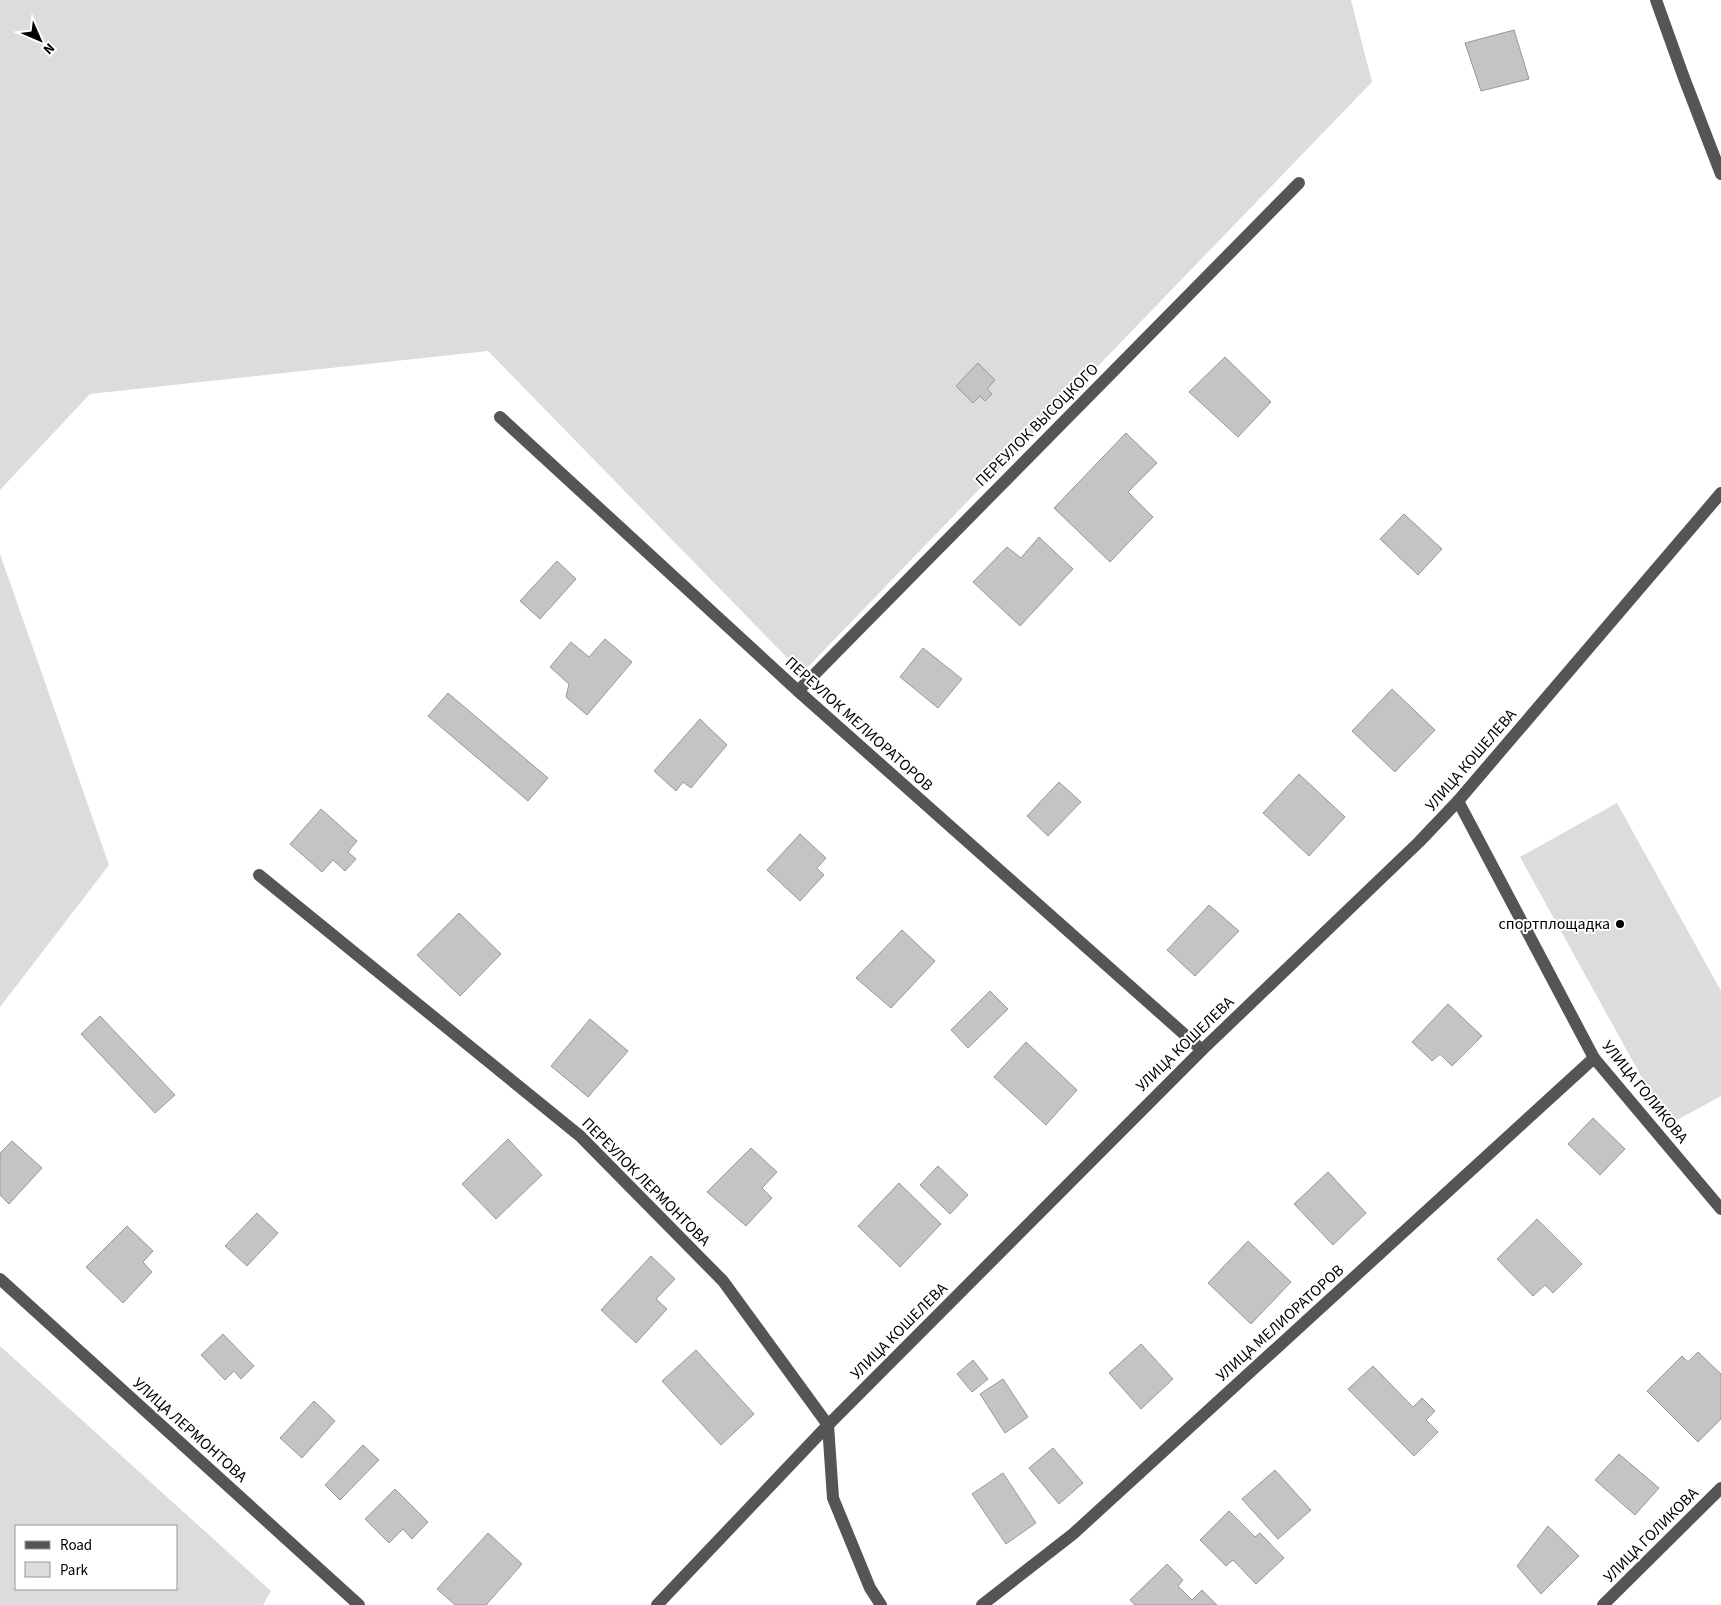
<svg xmlns="http://www.w3.org/2000/svg" width="1721" height="1605" font-family="'Source Sans 3',sans-serif">
<rect width="100%" height="100%" fill="#fff"/>
<g fill="#dcdcdc" fill-rule="evenodd">
<polygon points="0,0 1351,0 1372,82 802,673 488,351 90,394 0,490"/>
<polygon points="0,554 109,865 0,1007"/>
<polygon points="1617,803 1721,991 1721,1096 1668,1125 1520,857"/>
<path d="M0,1346L271,1591L263,1605H0ZM16,1526H176V1589H16Z"/>
</g>
<g fill="#c4c4c4" stroke="#999">
<polygon points="1514,30 1529,79 1481,91 1465,43"/>
<polygon points="1225,357 1271,402 1238,437 1189,392"/>
<polygon points="978,363 995,380 987,389 992,394 985,401 980,396 973,403 956,386"/>
<polygon points="1126,433 1157,463 1128,492 1153,517 1110,562 1054,508"/>
<polygon points="1404,514 1442,549 1418,575 1380,539"/>
<polygon points="1039,537 1073,569 1020,626 973,582 1007,547 1021,558"/>
<polygon points="557,561 576,579 540,619 520,601"/>
<polygon points="605,639 632,662 587,715 566,697 569,684 550,667 571,642 589,657"/>
<polygon points="923,648 962,679 938,708 900,677"/>
<polygon points="1392,689 1435,730 1395,772 1352,731"/>
<polygon points="448,693 548,778 528,801 428,716"/>
<polygon points="700,719 727,745 691,788 683,782 676,791 654,771"/>
<polygon points="1299,774 1345,817 1309,856 1263,813"/>
<polygon points="1059,782 1081,802 1048,836 1027,816"/>
<polygon points="321,809 357,841 348,852 356,859 345,871 333,860 322,872 290,844"/>
<polygon points="800,834 826,858 817,868 824,875 800,901 767,870"/>
<polygon points="1209,905 1239,931 1195,976 1167,950"/>
<polygon points="459,913 501,954 460,996 417,955"/>
<polygon points="902,930 935,961 891,1008 856,978"/>
<polygon points="990,991 1008,1009 968,1048 951,1030"/>
<polygon points="1448,1004 1482,1036 1452,1066 1440,1054 1432,1061 1412,1042"/>
<polygon points="100,1016 175,1095 155,1113 81,1034"/>
<polygon points="590,1019 628,1051 588,1097 551,1066"/>
<polygon points="1026,1042 1077,1090 1046,1125 994,1077"/>
<polygon points="1593,1118 1625,1149 1600,1175 1568,1144"/>
<polygon points="508,1139 542,1175 496,1219 462,1184"/>
<polygon points="12,1141 42,1168 9,1204 0,1195 0,1153"/>
<polygon points="751,1148 777,1172 762,1188 772,1198 746,1226 707,1192"/>
<polygon points="938,1166 968,1195 950,1214 920,1185"/>
<polygon points="1328,1172 1366,1213 1333,1245 1294,1204"/>
<polygon points="899,1183 941,1224 900,1267 858,1226"/>
<polygon points="257,1213 278,1233 247,1266 225,1246"/>
<polygon points="1537,1219 1582,1264 1553,1293 1545,1285 1533,1296 1497,1259"/>
<polygon points="127,1226 153,1251 143,1262 152,1272 123,1303 86,1267"/>
<polygon points="1248,1241 1291,1282 1251,1324 1208,1283"/>
<polygon points="651,1256 675,1279 656,1299 667,1309 636,1343 601,1310"/>
<polygon points="223,1334 254,1366 241,1379 234,1371 225,1380 201,1355"/>
<polygon points="1141,1344 1173,1379 1141,1409 1109,1373"/>
<polygon points="696,1350 754,1414 721,1445 662,1381"/>
<polygon points="1698,1352 1721,1374 1721,1419 1698,1442 1647,1391 1682,1356 1688,1362"/>
<polygon points="973,1360 988,1379 972,1392 957,1374"/>
<polygon points="1373,1366 1413,1407 1422,1398 1435,1411 1426,1420 1438,1432 1414,1456 1348,1389"/>
<polygon points="1003,1379 1028,1417 1005,1433 980,1394"/>
<polygon points="314,1401 335,1421 302,1458 280,1438"/>
<polygon points="363,1445 379,1460 340,1500 325,1485"/>
<polygon points="1053,1448 1083,1483 1059,1504 1029,1468"/>
<polygon points="1619,1454 1659,1488 1635,1515 1595,1480"/>
<polygon points="1275,1470 1311,1510 1278,1539 1242,1499"/>
<polygon points="1003,1473 1036,1523 1006,1544 972,1494"/>
<polygon points="395,1489 428,1522 412,1539 403,1529 389,1543 365,1519"/>
<polygon points="1229,1511 1255,1537 1260,1533 1284,1558 1256,1584 1233,1560 1226,1566 1200,1540"/>
<polygon points="1548,1526 1579,1556 1541,1594 1517,1566"/>
<polygon points="488,1533 522,1564 486,1605 455,1605 437,1589"/>
<polygon points="1167,1564 1183,1580 1178,1586 1192,1600 1202,1590 1217,1605 1135,1605 1130,1600"/>
</g>
<g fill="none" stroke-linecap="round" stroke-linejoin="round">
<g stroke="#555" stroke-width="12">
<polyline points="1656,0 1684,78 1721,174"/>
<polyline points="500,417 798,691 1202,1050"/>
<polyline points="798,691 1299,183"/>
<polyline points="1458,801 1594,1058 1721,1209"/>
<polyline points="259,875 580,1136 723,1281 828,1425 833,1498 870,1588 881,1605"/>
<polyline points="0,1279 359,1605"/>
<polyline points="657,1605 828,1425 1202,1050 1419,842 1458,801 1721,493"/>
<polyline points="982,1605 1073,1534 1594,1058"/>
<polyline points="1603,1605 1721,1488"/>
</g>
</g>
<circle fill="#000" stroke="#fff" stroke-width="2" cx="1620" cy="924" r="5"/>
<g text-anchor="middle" dominant-baseline="central" stroke-width="4" stroke-linejoin="round" paint-order="stroke">
<g font-size="16" fill="#000" stroke="#fff">
<text transform="translate(1037 425) rotate(-45)">ПЕРЕУЛОК ВЫСОЦКОГО</text>
<text transform="translate(859 724) rotate(42)">ПЕРЕУЛОК МЕЛИОРАТОРОВ</text>
<text transform="translate(1471 760) rotate(-49)">УЛИЦА КОШЕЛЕВА</text>
<text transform="translate(1185 1044) rotate(-44)">УЛИЦА КОШЕЛЕВА</text>
<text transform="translate(1645 1092) rotate(51)">УЛИЦА ГОЛИКОВА</text>
<text transform="translate(646 1182) rotate(45)">ПЕРЕУЛОК ЛЕРМОНТОВА</text>
<text transform="translate(1280 1323) rotate(-42)">УЛИЦА МЕЛИОРАТОРОВ</text>
<text transform="translate(899 1331) rotate(-45)">УЛИЦА КОШЕЛЕВА</text>
<text transform="translate(190 1430) rotate(42)">УЛИЦА ЛЕРМОНТОВА</text>
<text transform="translate(1651 1535) rotate(-45)">УЛИЦА ГОЛИКОВА</text>
</g>
<g font-size="16" fill="#000" stroke="#fff" text-anchor="end">
<text x="1610" y="924">спортплощадка</text>
</g>
</g>
<rect x="15" y="1525" width="162" height="65" fill="#ffffff" stroke="#999999"/>
<rect x="25" y="1541" width="25" height="8" fill="#555555" stroke="#999999"/>
<text x="60" y="1550" font-size="15" fill="#000000">Road</text>
<rect x="25" y="1562" width="25" height="15" fill="#dcdcdc" stroke="#999999"/>
<text x="60" y="1575" font-size="15" fill="#000000">Park</text>
<g transform="translate(40 40) rotate(135)" stroke="#ffffff" stroke-width="4" paint-order="stroke">
<path d="M0-4L9 19L0 12L-9 19Z" fill="#000000"/>
<text y="-8" font-size="14" font-weight="bold" text-anchor="middle" fill="#000000">N</text>
</g>
</svg>
